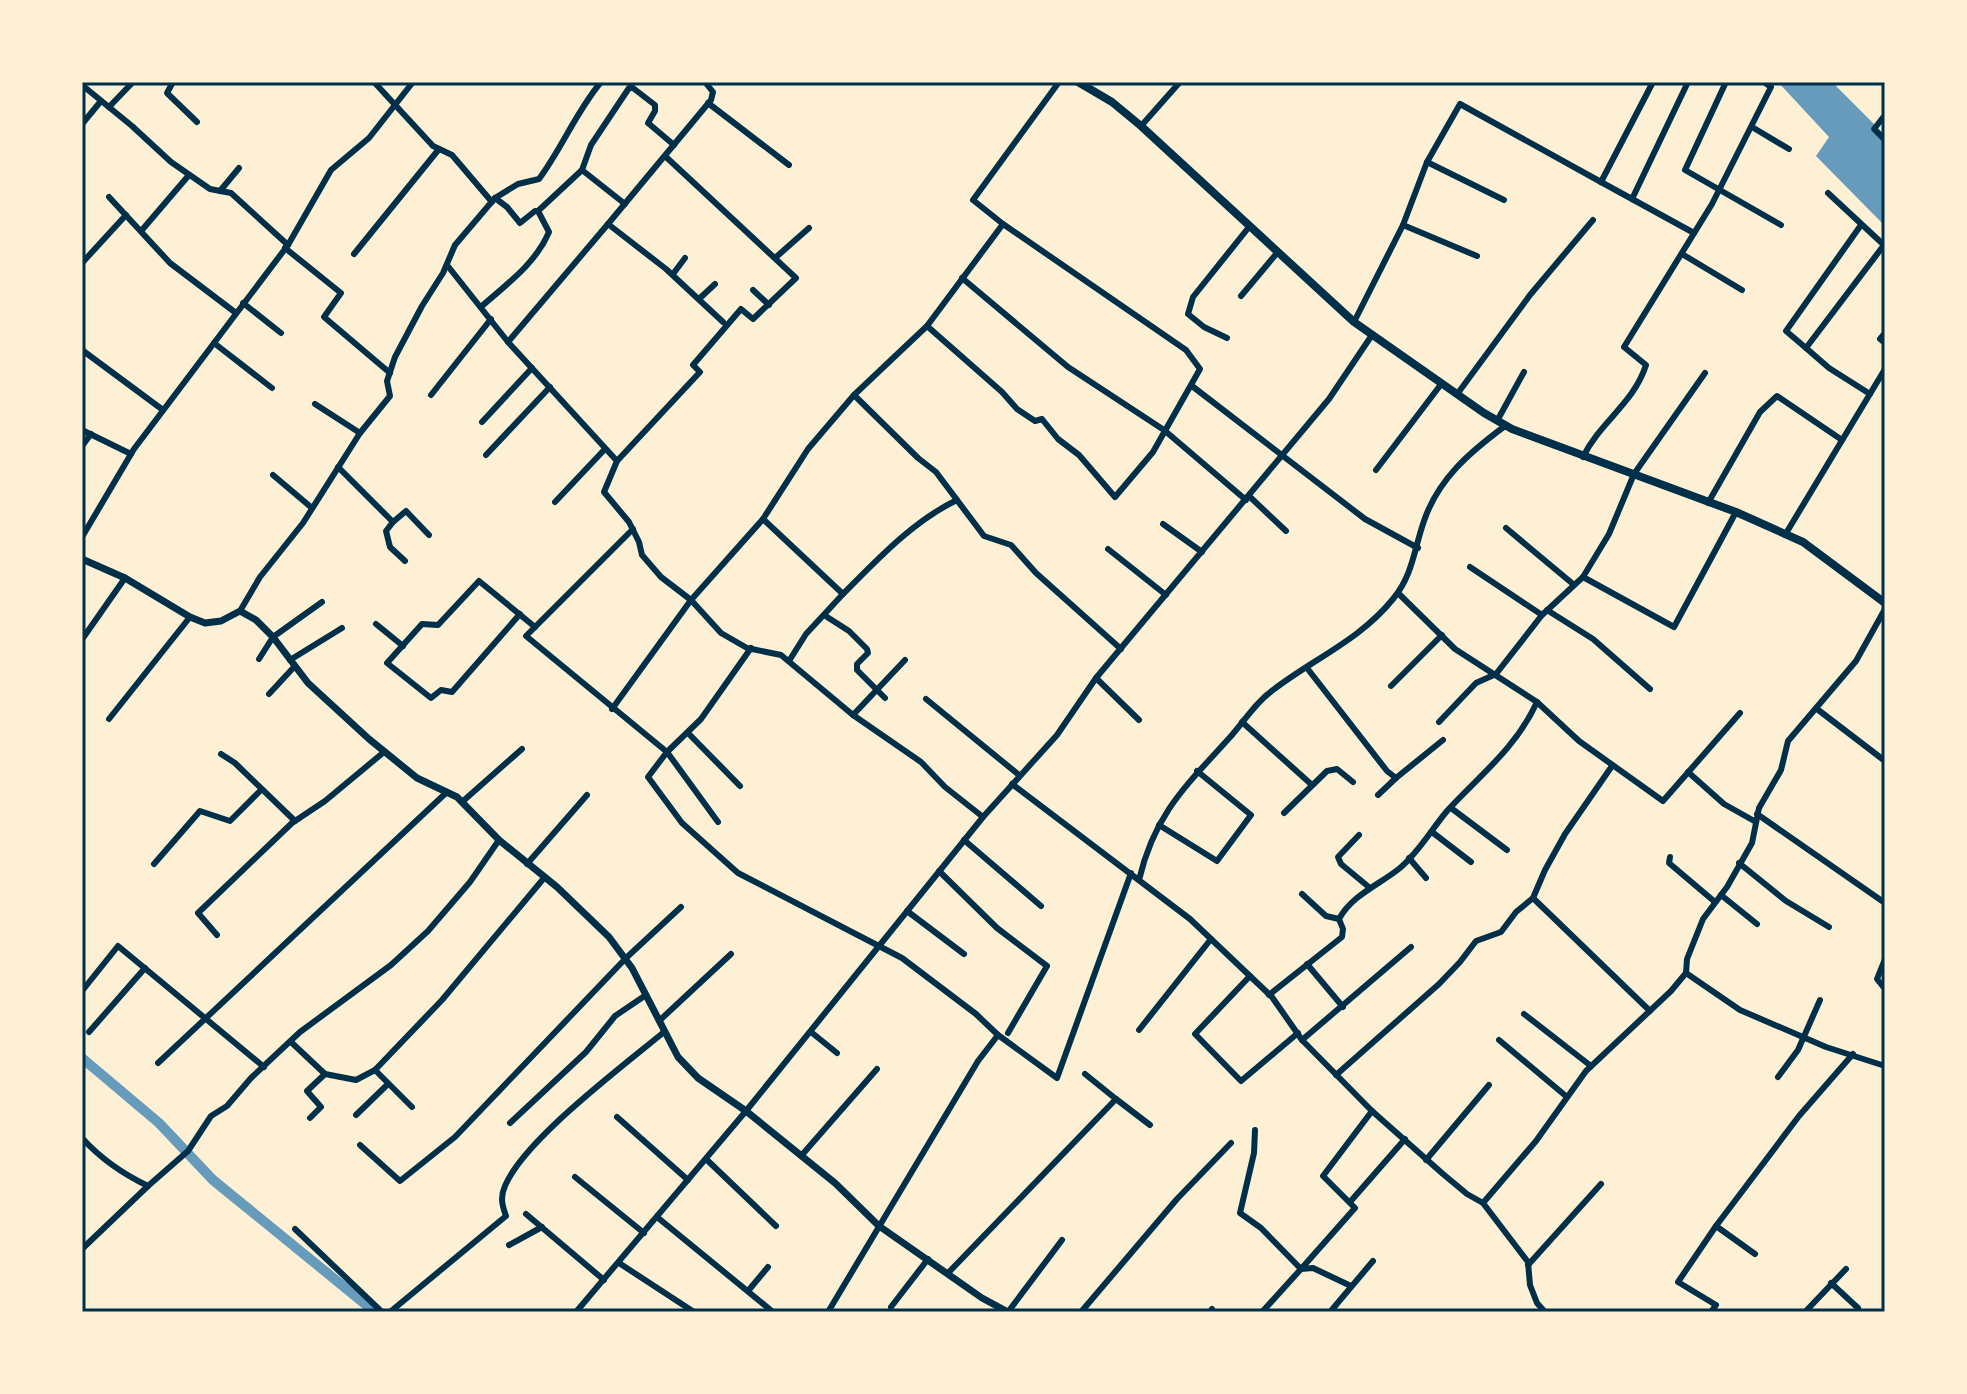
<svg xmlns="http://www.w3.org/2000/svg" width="1967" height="1394" font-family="Rubik,sans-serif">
<rect width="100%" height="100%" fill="#fdf0d5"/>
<polygon fill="#669bbc" points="1778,82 1832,82 1885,135 1885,226 1816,156 1829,137"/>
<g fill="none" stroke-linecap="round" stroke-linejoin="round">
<polyline stroke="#669bbc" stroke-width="10" points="82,1058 159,1123 213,1180 375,1312"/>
<g stroke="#003049" stroke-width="6">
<polyline points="173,82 167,93 197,122"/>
<polyline points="374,82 433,146 452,155 492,202"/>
<polyline points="705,82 713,92 711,100 608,224 666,269 723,322"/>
<polyline points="1726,82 1685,170 1781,225"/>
<polyline points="82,85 132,126 171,162 210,189 231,193 288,245"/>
<polyline points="708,103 789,165"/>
<polyline points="109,107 133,82"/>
<polyline points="1885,115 1874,129 1885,140"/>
<polyline points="82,124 101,101"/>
<polyline points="1141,126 1180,82"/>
<polyline points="1752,127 1789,149"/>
<polyline points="1427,162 1504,200"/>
<polyline points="582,170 591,145 629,88 633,88 655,105 655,111 648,123 674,145"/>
<polyline points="1601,182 1632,199 1688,82"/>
<polyline points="220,191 239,168"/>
<polyline points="1828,193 1885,246"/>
<polyline points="109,197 170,263 236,313"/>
<polyline points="1632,199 1694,233"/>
<polyline points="538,211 582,170 625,204"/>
<polyline points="1403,225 1477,256"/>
<polyline points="142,230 189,175"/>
<polyline points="285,248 341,293 324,317 390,373"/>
<polyline points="354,254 439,149"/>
<polyline points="1682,254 1742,290"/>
<polyline points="775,258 809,228"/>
<polyline points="82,263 126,215"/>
<polyline points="447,265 508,342 617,461 604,492 629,522 639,542 642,555 661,577 691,600 721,633 747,648 781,655 853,715 921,762 945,787 983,817"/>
<polyline points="673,274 685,258"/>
<polyline points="962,278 1068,367 1164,430 1246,500"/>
<polyline points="753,290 769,305"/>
<polyline points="1241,296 1277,253"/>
<polyline points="699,299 715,284"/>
<polyline points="243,303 281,333"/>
<path d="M482,306C507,284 536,263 549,232L538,211H535L520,223L507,207L495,198"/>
<polyline points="1354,322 1403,225 1427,162 1460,104 1601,182 1653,82"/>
<polyline points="927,326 1002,392 1017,409 1035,421 1042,419 1058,439 1079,455 1115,497 1153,452 1200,369 1186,350 1003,224"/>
<polyline points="1885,333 1880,339 1885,343"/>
<polyline points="1227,338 1204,327 1188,314 1193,297 1249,227"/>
<polyline points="508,342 608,224"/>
<polyline points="214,343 272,388"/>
<polyline points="1806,348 1786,331 1861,225"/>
<polyline points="82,350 163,410"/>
<polyline points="1192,386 1365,519 1418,548"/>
<polyline points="1458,393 1530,295 1593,220"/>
<polyline points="1870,394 1829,368 1806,348 1884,245"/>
<polyline points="431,395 491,319"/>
<polyline points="854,395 918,458 936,472 984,536 1011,545 1036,573 1121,649"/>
<polyline points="315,404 360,433"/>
<polyline points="1497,421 1524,372"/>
<polyline points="482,422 532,368"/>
<polyline points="82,430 131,454"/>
<polyline points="82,446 91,434"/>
<polyline points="486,455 550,387"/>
<path d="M1583,457C1600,422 1634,403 1646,365L1624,347L1712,204L1771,87L1764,82"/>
<polyline points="617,461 700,372 693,365 741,309 753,319 796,278 665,156"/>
<polyline points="338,467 393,522 406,511 429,535"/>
<polyline points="1376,470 1442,383"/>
<polyline points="273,475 312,508"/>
<polyline points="1249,496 1286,531"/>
<polyline points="555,502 605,449"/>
<polyline points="1708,503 1760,412 1777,396 1842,440"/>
<polyline points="763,519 843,594 806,634 789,661"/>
<polyline points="393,522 386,531 390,547 405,561"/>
<polyline points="1163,524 1202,552"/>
<polyline points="1506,528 1573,584"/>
<polyline points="633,529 526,636 667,752 718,822"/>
<polyline points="1785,535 1885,369"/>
<polyline points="82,537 134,449 288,245 331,170 369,138 413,82"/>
<polyline points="1108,549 1166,595"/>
<polyline points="1470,567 1542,615"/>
<polyline points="1583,577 1674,627 1736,512"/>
<polyline points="1398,593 1455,649 1537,702 1579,741 1663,801 1740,713"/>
<path d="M843,594C877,560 913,521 957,500"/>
<polyline points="1547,610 1593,639 1650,689"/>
<path d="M240,611L260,577L303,523L360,433L390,396L387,381L395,357L422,306L443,273L455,245L495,198L518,184L539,179C562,148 576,112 601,82"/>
<polyline points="520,614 452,692 441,690 431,698 387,663 422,624 438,625 479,581 535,627"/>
<polyline points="824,615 849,631 867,649 868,653 857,664 857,670 885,698"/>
<polyline points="376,624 403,646"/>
<polyline points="83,638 125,578"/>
<polyline points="751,648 701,719 667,752 648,777 682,823 738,873 902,958 976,1014 998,1035 978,1061 828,1312"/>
<polyline points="259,659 273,637 322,602"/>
<polyline points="290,660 342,628"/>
<polyline points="1307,668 1387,771 1396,778 1443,740"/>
<polyline points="1096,678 1139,720"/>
<polyline points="1391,686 1442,635"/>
<polyline points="269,694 294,667"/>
<polyline points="926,699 1019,775"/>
<polyline points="612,709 691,600 763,519 808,449 854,395 927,326 1003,224 973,200 1059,82"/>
<polyline points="1817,709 1885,761"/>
<polyline points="853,715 905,660"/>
<polyline points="109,719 190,617"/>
<polyline points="1242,722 1312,785"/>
<polyline points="1439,722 1476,683 1496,674 1542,615 1583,577 1609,534 1634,474 1705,373"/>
<polyline points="688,733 740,786"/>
<polyline points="221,754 235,763 295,821"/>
<polyline points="1688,772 1724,804 1756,822"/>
<polyline points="1012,784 1190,919 1272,997 1302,1040 1372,1111 1443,1174 1467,1194 1483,1203 1528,1262 1530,1285 1537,1303 1545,1312"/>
<polyline points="1378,795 1396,778"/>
<polyline points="462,802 522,749"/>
<polyline points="1451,808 1507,850"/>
<polyline points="1284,813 1327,771 1337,769 1353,782"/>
<polyline points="1757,814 1885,903"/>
<polyline points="1159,825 1217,861 1251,815 1197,771"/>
<polyline points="1432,832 1471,862"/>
<polyline points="1359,835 1338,857 1341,864 1370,888"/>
<polyline points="964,840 1041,906"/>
<polyline points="1670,857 1669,863 1715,902"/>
<polyline points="1409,858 1426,878"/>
<polyline points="1739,863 1786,901 1829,927"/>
<polyline points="154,864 200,811 230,821 261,790"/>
<polyline points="527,864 587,795"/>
<polyline points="939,871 997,928 1047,966 1008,1033"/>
<path d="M1139,880C1155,812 1188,784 1232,735C1245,720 1256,702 1273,690C1313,659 1360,640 1393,599C1413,575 1414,549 1424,521C1438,479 1470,452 1505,426"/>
<polyline points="1302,894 1326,916 1339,919"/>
<polyline points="1721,895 1757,924"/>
<polyline points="1533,898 1650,1011"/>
<polyline points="907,911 964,954"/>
<polyline points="217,935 198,913 292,823 325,801 384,752"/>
<polyline points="1885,959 1877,979 1885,989"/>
<polyline points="1307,964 1343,1007"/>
<polyline points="1686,973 1740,1010 1826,1047 1885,1066"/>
<polyline points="1250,976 1195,1034 1241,1081 1298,1033"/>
<polyline points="82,991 118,946 264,1067"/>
<path d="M1269,995L1342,937L1343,929L1339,919C1352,895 1379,885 1400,868C1419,852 1431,830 1447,811C1480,775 1516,748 1537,702"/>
<polyline points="1524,1014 1591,1066"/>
<polyline points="659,1021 731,954"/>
<polyline points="1139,1030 1211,939"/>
<polyline points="89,1032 145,968"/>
<polyline points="811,1032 837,1053"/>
<polyline points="998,1035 1057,1078 1131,873"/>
<polyline points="1302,1040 1411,947"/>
<polyline points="1499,1040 1567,1097"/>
<polyline points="291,1042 325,1074 356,1080 375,1070 442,1000 544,878"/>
<polyline points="158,1063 447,792"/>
<polyline points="375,1070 412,1107"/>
<polyline points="1336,1075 1439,984 1460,962 1476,941 1501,932 1516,912 1533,898 1545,870 1565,834 1612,766"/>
<polyline points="1778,1077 1798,1050 1820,1000"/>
<polyline points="1116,1099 1150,1125"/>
<polyline points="356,1115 388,1084"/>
<polyline points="617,1117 688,1180"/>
<polyline points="310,1118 321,1107 307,1091 325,1074"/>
<polyline points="510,1123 586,1052 615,1016 646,995"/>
<polyline points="1255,1130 1254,1153 1240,1213 1261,1228 1301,1269 1262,1312"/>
<path d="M82,1138C101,1159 123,1174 148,1186L82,1249"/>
<polyline points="360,1145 400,1181 455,1137 626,958 681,907"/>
<polyline points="801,1156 877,1069"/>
<polyline points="706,1159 776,1226"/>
<polyline points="1426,1160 1489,1085"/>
<polyline points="575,1177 644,1233"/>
<polyline points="148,1186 188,1151 211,1116 227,1106 251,1078 300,1032 391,965 428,931 470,882 499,840"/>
<polyline points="1350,1202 1405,1139"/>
<polyline points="1483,1203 1536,1141 1586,1071 1671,991 1686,973 1687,959 1703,919 1727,887 1752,843 1759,808 1781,770 1788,741 1856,661 1885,609"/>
<polyline points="526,1214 604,1280"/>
<polyline points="657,1217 773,1312"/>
<polyline points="1716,1226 1799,1116 1853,1054"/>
<polyline points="295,1229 382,1312"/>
<polyline points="509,1245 542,1227"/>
<polyline points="619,1263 694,1312"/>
<polyline points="1528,1265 1601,1184"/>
<polyline points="1301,1269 1355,1208 1323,1176 1372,1111"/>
<polyline points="1301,1269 1313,1268 1351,1286"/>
<polyline points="948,1273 1116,1099 1085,1074"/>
<polyline points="1831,1283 1858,1308"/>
<polyline points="748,1291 768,1267"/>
<polyline points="891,1307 928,1259"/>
<polyline points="255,1312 265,1312"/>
<path d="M390,1312L506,1216C502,1205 500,1197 505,1186C524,1140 623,1066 664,1032"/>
<polyline points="576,1312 746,1111 983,817 1057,735 1096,678 1329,399 1372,335"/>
<polyline points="1008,1312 1062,1240"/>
<polyline points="1081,1312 1177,1199 1231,1143"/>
<polyline points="1210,1312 1212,1309"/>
<polyline points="1330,1312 1373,1261"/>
<polyline points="1711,1312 1716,1305 1678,1282 1716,1226 1755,1254"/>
<polyline points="1805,1312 1846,1269"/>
</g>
<polyline stroke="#003049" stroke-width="7" points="82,559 125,578 190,617 205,623 221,621 240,611 256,620 273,637 308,683 369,739 417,778 457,797 499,840 557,887 609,937 632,968 678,1057 698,1078 746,1111 835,1183 879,1226 982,1298 1008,1312"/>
<polyline stroke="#003049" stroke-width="8" points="1078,82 1112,102 1141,126 1354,322 1484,413 1512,429 1736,512 1803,542 1885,603"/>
</g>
<rect width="1967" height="1394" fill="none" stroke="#fdf0d5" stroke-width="168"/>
<rect x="84" y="84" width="1799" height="1226" fill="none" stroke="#003049" stroke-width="3"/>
</svg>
